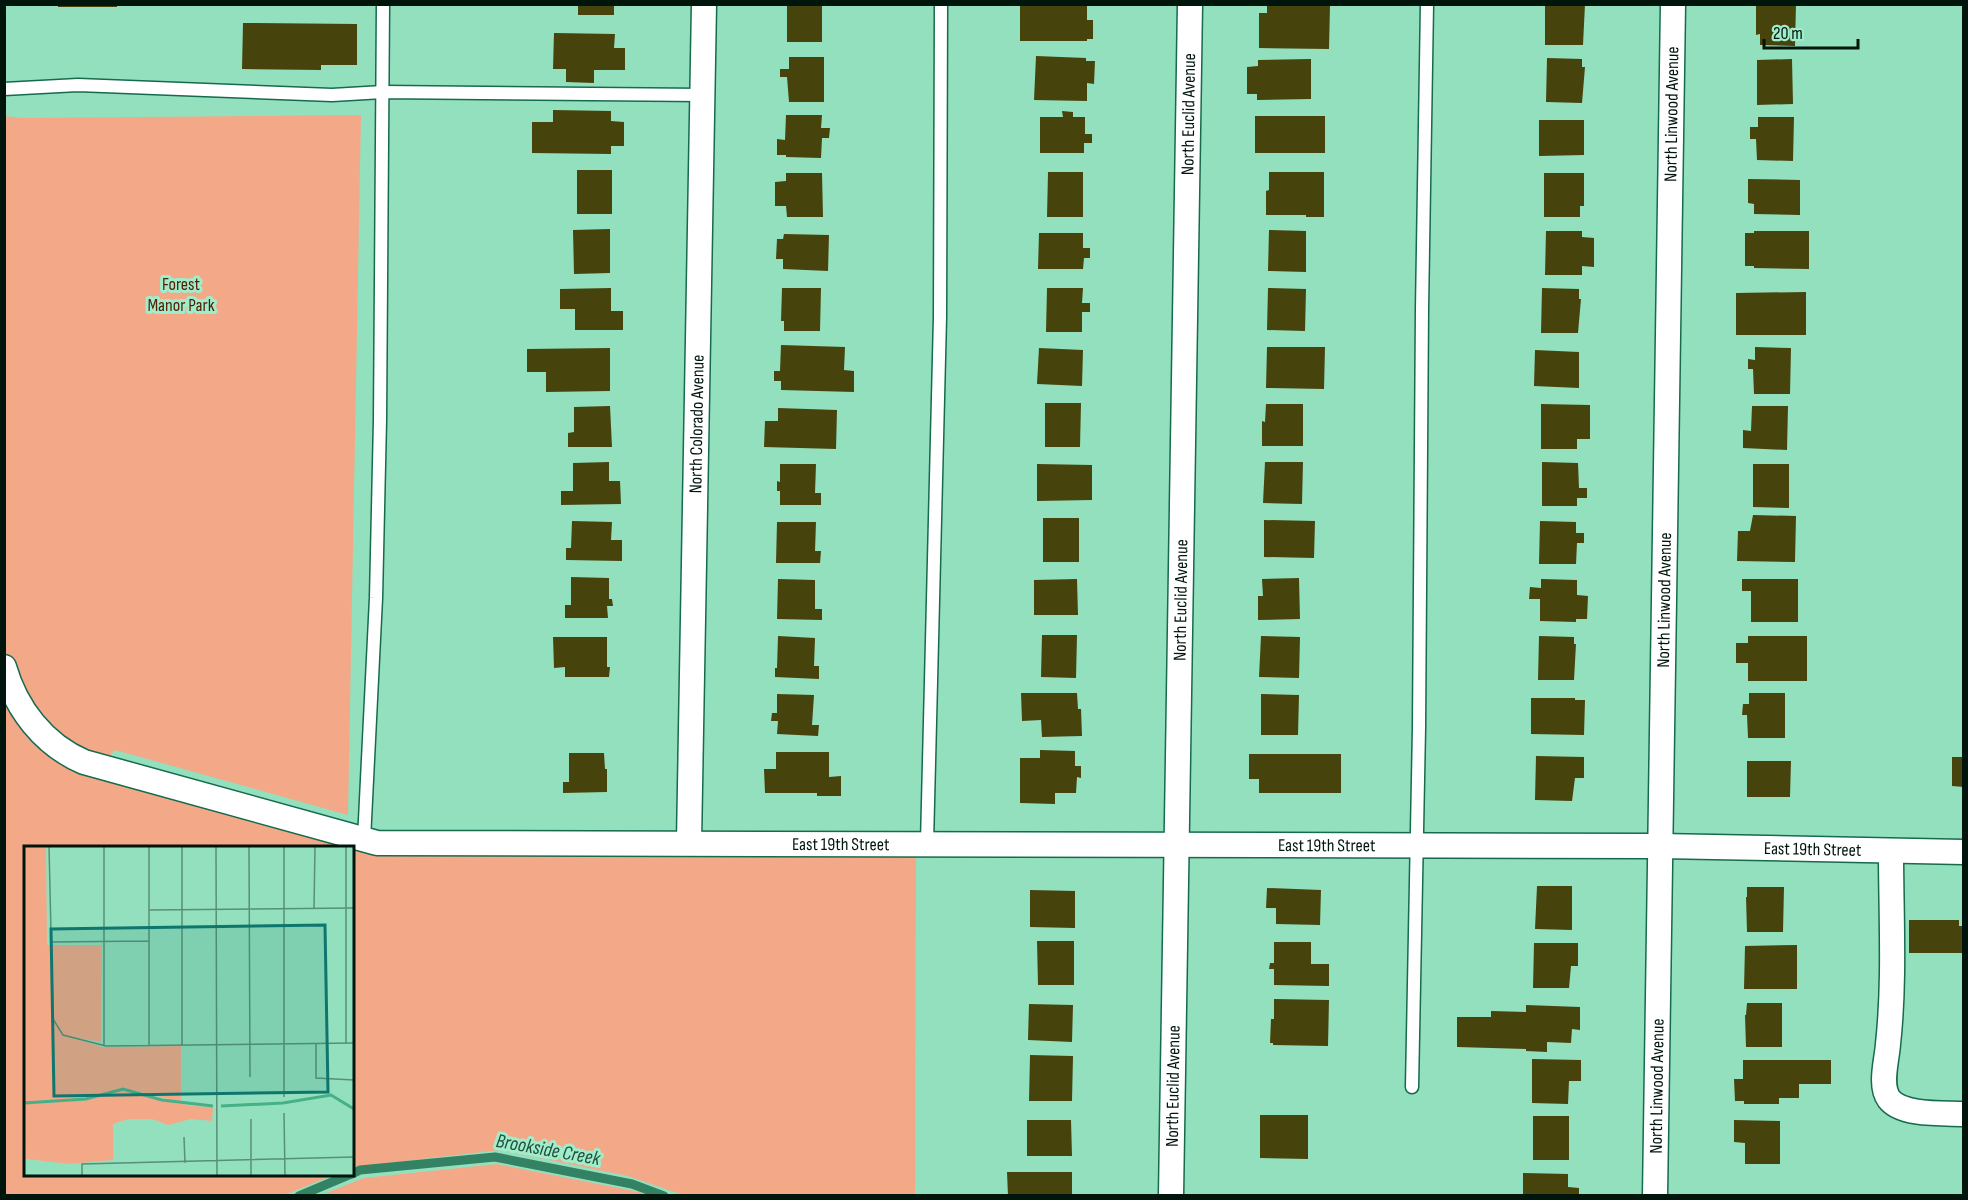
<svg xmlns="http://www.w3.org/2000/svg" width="1968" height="1200" font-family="'Sofia Sans Condensed',sans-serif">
<rect width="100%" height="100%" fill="#93e0be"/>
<g fill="#f3a988">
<polygon points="361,115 348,815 115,750 95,771 343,847 26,848 26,1174 334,1175 284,1195 5,1195 4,116 22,118"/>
<polygon points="353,850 611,850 916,854 915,1195 683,1195 628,1176 500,1150 353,1167"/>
<polygon points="497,1164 639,1192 649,1195 321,1195 364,1178"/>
</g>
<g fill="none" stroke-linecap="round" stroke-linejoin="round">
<g stroke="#328263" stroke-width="9">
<polyline points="352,1174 360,1170 495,1157 632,1184 664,1196"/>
<polyline points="299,1196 351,1174"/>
</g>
</g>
<g fill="#47430c">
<rect x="58" y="4" width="59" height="3"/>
<rect x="578" y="4" width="36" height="11"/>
<rect x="787" y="4" width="35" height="38"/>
<polygon points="1020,4 1087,4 1087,20 1093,20 1093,39 1087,39 1087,41 1020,41"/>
<polygon points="1545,4 1585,4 1583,45 1545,45"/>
<polygon points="1756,4 1796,4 1795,46 1760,45 1760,34 1756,35"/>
<polygon points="1267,5 1330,6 1329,49 1259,48 1259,13 1267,13"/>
<polygon points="243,23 357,24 357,65 321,65 321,70 242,69"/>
<polygon points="554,33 615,34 614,48 625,48 625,70 594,70 594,83 566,82 566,69 553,69"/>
<polygon points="1036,56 1086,58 1086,61 1095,61 1094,84 1087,83 1087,101 1034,100"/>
<polygon points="789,57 824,57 824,102 789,102 787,77 780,77 780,69 789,69"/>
<polygon points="1547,58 1582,59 1582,67 1585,67 1582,103 1546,102"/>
<polygon points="1311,59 1311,99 1257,100 1257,94 1247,94 1247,67 1258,66 1258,60"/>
<polygon points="1792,59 1793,104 1757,105 1757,60"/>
<polygon points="553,110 611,111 611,121 624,122 624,146 611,146 611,154 532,153 532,122 553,122"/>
<polygon points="1062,111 1073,112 1073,117 1085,117 1085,134 1092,134 1092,143 1084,143 1084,153 1040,153 1040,117 1063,117"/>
<polygon points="786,115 822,115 821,128 830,128 829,138 822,138 821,158 786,157 786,155 777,155 777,139 785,140"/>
<rect x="1255" y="116" width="70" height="37"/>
<polygon points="1758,117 1794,117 1793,161 1757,160 1756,139 1750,139 1750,127 1758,127"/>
<polygon points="1539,120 1584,120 1584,155 1539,156"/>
<rect x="577" y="170" width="35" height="44"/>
<polygon points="1048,172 1083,172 1083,217 1047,217"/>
<polygon points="1269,172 1324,172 1324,217 1306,217 1306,215 1266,215 1266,191 1269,190"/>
<polygon points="786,173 822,173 823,217 787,217 786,206 775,206 775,182 786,181"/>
<polygon points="1544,173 1584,173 1584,206 1580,206 1580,217 1544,217"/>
<polygon points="1748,179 1800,180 1800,215 1754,214 1754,204 1748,203"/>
<polygon points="610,229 610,273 574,274 573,230"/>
<polygon points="1269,230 1306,231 1306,272 1268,271"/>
<polygon points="1546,231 1582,231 1582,237 1594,238 1594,267 1582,266 1582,275 1545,275"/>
<polygon points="1754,231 1809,231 1809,269 1754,268 1754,266 1745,266 1745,233 1754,233"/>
<polygon points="1039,233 1083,233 1083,248 1090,248 1090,258 1084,258 1083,269 1038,269"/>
<polygon points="784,234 829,235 828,271 783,269 783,259 776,259 777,239 783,239"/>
<polygon points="611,288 611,311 623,311 623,330 575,330 575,309 560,309 560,289"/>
<polygon points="782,288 821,288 820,331 784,331 784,321 781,321"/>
<polygon points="1047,288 1083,288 1082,303 1090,303 1090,312 1082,312 1082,332 1046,332"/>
<polygon points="1268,288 1306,289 1305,331 1267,330"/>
<polygon points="1542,288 1579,289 1579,299 1581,299 1578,333 1541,333"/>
<polygon points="1806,292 1806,335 1736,335 1736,293"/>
<polygon points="781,345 845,347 844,370 854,371 854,392 781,390 781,381 774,381 774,371 780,371"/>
<polygon points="1267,347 1325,347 1324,389 1266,388"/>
<polygon points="1755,347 1791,348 1790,394 1754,394 1753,369 1748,369 1748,359 1755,360"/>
<polygon points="610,348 610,391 546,392 546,372 527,372 527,349"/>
<polygon points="1039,348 1083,350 1082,386 1037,384"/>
<polygon points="1535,350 1579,352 1579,388 1534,386"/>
<polygon points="1045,403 1081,403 1080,447 1045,447"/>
<polygon points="1266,404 1303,404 1303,446 1262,446 1262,421 1265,422"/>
<polygon points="1541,404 1590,405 1590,439 1577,439 1577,449 1541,449"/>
<polygon points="610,406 612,447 568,447 568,433 574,432 574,407"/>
<polygon points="1752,406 1788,406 1787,450 1743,448 1743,430 1751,431"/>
<polygon points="778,408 837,410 836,449 764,447 765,421 778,421"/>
<polygon points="609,462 609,481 620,481 621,504 561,505 561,491 573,491 573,463"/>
<polygon points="1265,462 1303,462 1302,504 1263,503"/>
<polygon points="1542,462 1578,463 1579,488 1587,488 1587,498 1577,498 1577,506 1542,506"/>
<polygon points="780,464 816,464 815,493 821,493 821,505 780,505 780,491 777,491 777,481 780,482"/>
<polygon points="1037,464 1092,465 1092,500 1037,501"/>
<polygon points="1753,464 1789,464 1789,508 1753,507"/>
<polygon points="1753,515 1796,516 1795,562 1737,561 1738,531 1750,531"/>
<rect x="1043" y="518" width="36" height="44"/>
<polygon points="1264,520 1315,521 1314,558 1264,557"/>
<polygon points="572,521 612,522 611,540 622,540 622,561 566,560 566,548 571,548"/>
<polygon points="1540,521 1576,522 1576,533 1584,533 1584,543 1577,543 1576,564 1539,564"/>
<polygon points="777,522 816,522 815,551 821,551 820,563 776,563"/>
<polygon points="571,577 609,578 609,599 612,599 613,606 607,606 608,618 565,618 565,605 571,605"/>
<polygon points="1299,578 1300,619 1258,620 1258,596 1263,596 1262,579"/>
<polygon points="778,579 815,580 815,609 822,609 822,620 777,619"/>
<polygon points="1077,579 1078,615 1034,615 1034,580"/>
<polygon points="1541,579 1577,580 1577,595 1588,596 1587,619 1576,619 1576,622 1540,621 1540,599 1529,599 1530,587 1541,588"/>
<polygon points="1742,579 1798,579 1798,622 1751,622 1751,591 1742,591"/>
<polygon points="1042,635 1077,635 1076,678 1041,677"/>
<polygon points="778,636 815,638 814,666 819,666 819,679 775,677 775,668 777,668"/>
<polygon points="1261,636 1300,637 1299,678 1259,677"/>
<polygon points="1539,636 1574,637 1574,644 1576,644 1574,680 1538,680"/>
<polygon points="1748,636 1807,636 1807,681 1748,681 1748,663 1736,663 1736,643 1748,643"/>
<polygon points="553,637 607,637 607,667 610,667 609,677 565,677 565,667 554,668"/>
<polygon points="1021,693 1077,693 1078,709 1081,709 1082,736 1042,737 1041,720 1022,721"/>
<polygon points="1749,693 1785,693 1785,738 1748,738 1747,715 1742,715 1743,704 1749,704"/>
<polygon points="777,694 814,695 812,725 819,725 818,736 777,734 778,721 771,721 772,713 777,713"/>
<polygon points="1261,694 1299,695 1298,735 1261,735"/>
<polygon points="1531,698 1575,698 1575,700 1585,700 1584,735 1531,734"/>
<polygon points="1040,750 1075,751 1075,766 1081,766 1081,778 1077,777 1076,793 1055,793 1055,804 1020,803 1020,758 1040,758"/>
<polygon points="776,752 829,752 829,777 841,776 841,796 817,796 817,793 765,793 764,769 776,769"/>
<polygon points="569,753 604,753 605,769 607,769 607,792 563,793 563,782 569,782"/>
<polygon points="1249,754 1341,754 1341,793 1259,793 1259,779 1249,779"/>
<polygon points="1536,756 1584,757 1584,778 1575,778 1572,801 1535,800"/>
<polygon points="1952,757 1964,757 1964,787 1952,786"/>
<polygon points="1747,761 1791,761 1790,797 1747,797"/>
<polygon points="1537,886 1572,886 1572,930 1535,929"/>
<polygon points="1747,887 1784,887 1783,932 1747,932 1746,897 1747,897"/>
<polygon points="1267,888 1321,890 1320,925 1276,924 1276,908 1266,908"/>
<polygon points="1030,890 1075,891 1075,928 1030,927"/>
<polygon points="1909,920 1959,920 1959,926 1964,926 1964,953 1909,953"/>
<polygon points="1037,941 1074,941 1074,985 1038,985"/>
<polygon points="1274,942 1311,942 1311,964 1329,964 1329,986 1274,985 1274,969 1269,969 1270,963 1274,963"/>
<polygon points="1534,943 1578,943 1578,966 1571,966 1569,988 1533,988"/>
<polygon points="1797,945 1797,989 1744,989 1745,946"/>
<polygon points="1274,999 1329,1000 1328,1046 1273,1045 1273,1043 1270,1043 1271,1019 1274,1019"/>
<polygon points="1747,1003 1782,1003 1782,1047 1746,1047 1745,1015 1746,1015"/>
<polygon points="1029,1004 1073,1005 1072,1042 1028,1040"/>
<polygon points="1526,1005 1580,1007 1580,1030 1572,1029 1571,1043 1547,1042 1547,1052 1526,1051 1526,1049 1457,1047 1457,1017 1491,1017 1491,1011 1526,1012"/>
<polygon points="1030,1055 1073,1056 1072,1101 1029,1101"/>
<polygon points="1532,1059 1581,1060 1581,1081 1569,1081 1568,1104 1532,1103"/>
<polygon points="1743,1060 1831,1060 1831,1084 1799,1084 1799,1098 1779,1098 1779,1104 1744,1104 1744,1101 1735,1101 1734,1079 1743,1079"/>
<polygon points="1260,1115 1308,1115 1308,1159 1260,1158"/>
<rect x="1533" y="1116" width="36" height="44"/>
<polygon points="1027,1120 1071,1120 1072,1156 1027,1156"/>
<polygon points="1734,1120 1780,1121 1780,1164 1745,1164 1745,1143 1734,1142"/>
<polygon points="1007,1172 1072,1172 1072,1196 1008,1196"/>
<polygon points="1523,1173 1568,1174 1568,1187 1579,1188 1579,1196 1523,1196"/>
</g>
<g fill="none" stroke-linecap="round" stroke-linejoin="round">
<g stroke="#166a4d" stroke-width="15">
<g id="service">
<polyline points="4,89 78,85 332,95 383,92 703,95"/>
<polyline points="364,840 376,598 380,420 383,4"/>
<polyline points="927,843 940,317 941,4"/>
<polyline points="1412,1087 1419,728 1422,309 1427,4"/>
</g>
</g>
<g stroke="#166a4d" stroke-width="27">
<g id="minor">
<path id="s1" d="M4,667C16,709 44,745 84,762L377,843L1660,846L1964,852"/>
<path id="s2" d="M689,842L704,4"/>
<path d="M1891,851C1891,915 1895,980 1888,1044C1887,1060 1879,1085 1889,1099C1902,1116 1944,1113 1964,1114"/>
<path id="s3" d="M1171,1196L1190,4"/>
<path id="s4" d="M1655,1196L1673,4"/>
</g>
</g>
<use href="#service" stroke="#fff" stroke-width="12"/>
<use href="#minor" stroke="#fff" stroke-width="24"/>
</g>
<g text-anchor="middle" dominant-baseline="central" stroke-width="6" stroke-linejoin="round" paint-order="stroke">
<g font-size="18" fill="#00150c" stroke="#a0edcb">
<text stroke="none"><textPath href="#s3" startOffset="1082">North Euclid Avenue</textPath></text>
<text stroke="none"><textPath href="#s4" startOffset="1082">North Linwood Avenue</textPath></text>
<text stroke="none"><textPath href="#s2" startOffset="418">North Colorado Avenue</textPath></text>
<text stroke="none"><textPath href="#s3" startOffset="596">North Euclid Avenue</textPath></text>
<text stroke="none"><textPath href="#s4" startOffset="596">North Linwood Avenue</textPath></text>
<text stroke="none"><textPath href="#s1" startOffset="896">East 19th Street</textPath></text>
<text stroke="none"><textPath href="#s1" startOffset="1382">East 19th Street</textPath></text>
<text stroke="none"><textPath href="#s1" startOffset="1868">East 19th Street</textPath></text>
<text stroke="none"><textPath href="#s3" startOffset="110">North Euclid Avenue</textPath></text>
<text stroke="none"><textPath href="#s4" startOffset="110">North Linwood Avenue</textPath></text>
</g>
<g font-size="18" fill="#521d01" stroke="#a0edcb">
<text x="181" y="284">Forest<tspan x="181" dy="21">Manor Park</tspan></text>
</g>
<g font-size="20" font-style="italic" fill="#224e3c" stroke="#a0edcb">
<text transform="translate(548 1150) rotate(10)">Brookside Creek</text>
</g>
</g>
<g transform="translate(24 846)">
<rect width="330" height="330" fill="#93e0be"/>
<path d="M0,0H22L23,99H78L77,196L43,190L78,201L157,200V256L99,242L61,253L0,257ZM99,244L168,260L189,261L188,275L167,273L144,279L128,273H105L89,278V314L46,318L2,313L0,258L62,254Z" fill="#f3a988"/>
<path fill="none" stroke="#47b088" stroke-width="3" d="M0,257L62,253L99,243L138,254L189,260M197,260L259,257L307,249L330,263"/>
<path fill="none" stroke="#588f77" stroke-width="1.5" d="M25,0L29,173L39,189L82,200L330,197M125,0V199M158,0V199M192,0L193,330M225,0L226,231M260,0V251M322,0V197M290,63L291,0M125,64L330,62M26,96L125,95M292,197V232L330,234M80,199V0M260,267L261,330M227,273V330M160,291L161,317M58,330V318L330,311"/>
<path fill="#0f766e" fill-opacity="0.15" stroke="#0f766e" stroke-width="3" d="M301,79L304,246L30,250L27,83Z"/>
<rect width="330" height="330" fill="none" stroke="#00150c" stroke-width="3"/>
</g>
<rect width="1968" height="1200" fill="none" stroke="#00150c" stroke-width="12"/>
<path d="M1764 39v9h94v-9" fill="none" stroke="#00150c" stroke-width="3"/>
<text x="1773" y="39" font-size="18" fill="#00150c" stroke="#a0edcb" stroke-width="4.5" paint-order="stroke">20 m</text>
</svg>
